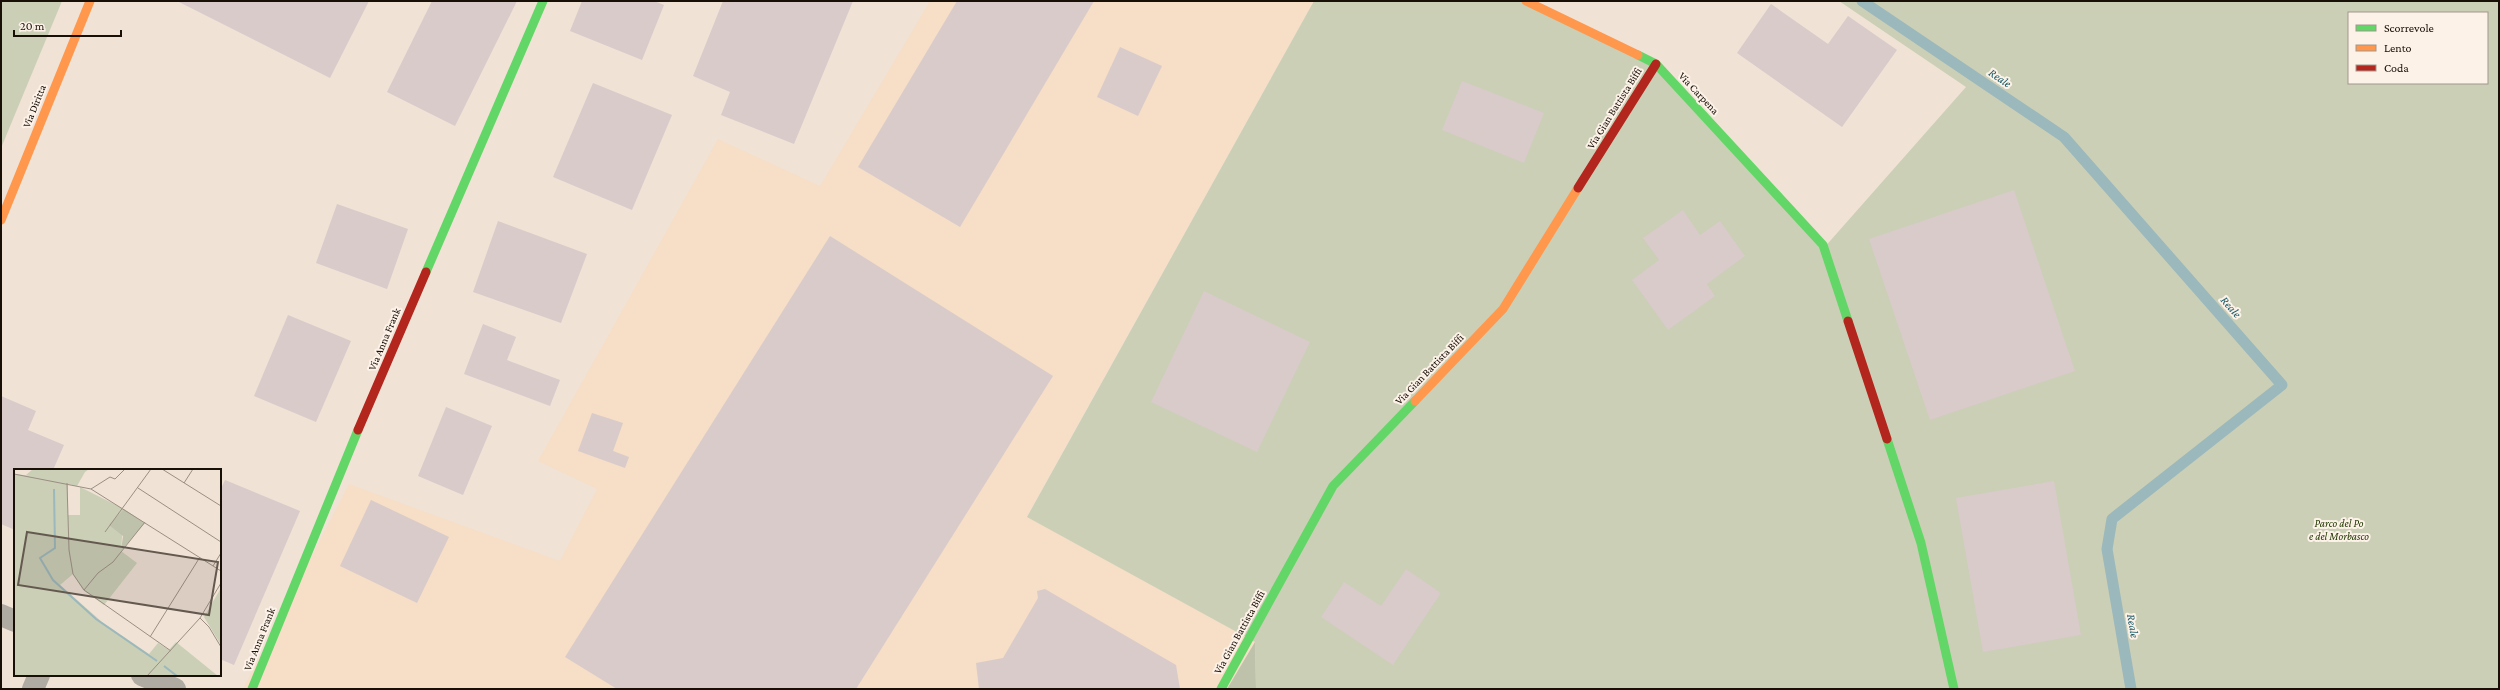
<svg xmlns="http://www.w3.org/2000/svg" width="2500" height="690" font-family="'Crimson Pro',serif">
<rect width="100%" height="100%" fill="#f0e2d5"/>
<polygon fill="#f6dec7" points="930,1 1314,1 1027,516 1255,642 1227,689 243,689 349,484 560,561 597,489 538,461 718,139 820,186"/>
<g fill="#cbcfb6" fill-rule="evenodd">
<polygon points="1,1 62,1 1,148"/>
<path d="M1314,1H1533L1660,62L1823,249L1966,87L1839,1H2499V689H1256L1255,642L1027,517ZM2349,13H2487V83H2349Z"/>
</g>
<polygon fill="#bec2aa" points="1255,642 1256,689 1227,689"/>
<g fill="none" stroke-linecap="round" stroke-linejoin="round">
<polyline stroke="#9bb8bc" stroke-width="11" points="1862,1 2064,137 2282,385 2112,519 2107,549 2131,689"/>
</g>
<g fill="#d8cbca">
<polygon points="177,1 369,1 330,78"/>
<polygon points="432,1 517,1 455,126 387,92"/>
<polygon points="582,1 654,1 664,5 642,60 570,31"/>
<polygon points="723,1 853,1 794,144 721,115 730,92 693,76"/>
<polygon points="957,1 1094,1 960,227 858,167"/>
<polygon points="1771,4 1828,44 1848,16 1897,50 1842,127 1737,53"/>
<polygon points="1120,47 1162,66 1138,116 1097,97"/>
<polygon points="1462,81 1544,113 1524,163 1442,130"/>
<polygon points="593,83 672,115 632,210 553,177"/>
<polygon points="2014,190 2075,371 1930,420 1869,239"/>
<polygon points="337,204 408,229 387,289 316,263"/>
<polygon points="1683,210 1700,235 1720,221 1745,256 1707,284 1715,296 1668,330 1632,280 1659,260 1643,238"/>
<polygon points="498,221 587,254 561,323 473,292"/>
<polygon points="830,236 1053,376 856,689 617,689 565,657"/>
<polygon points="1204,291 1310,342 1257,452 1151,402"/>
<polygon points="288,315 351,341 316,422 254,396"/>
<polygon points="483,324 516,337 507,360 560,380 550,406 464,374"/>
<polygon points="1,396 36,411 28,430 64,445 53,470 15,470 15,530 1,524"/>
<polygon points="446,407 492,426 463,495 418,476"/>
<polygon points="592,413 623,423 613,451 629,457 625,468 578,451"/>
<polygon points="225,480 300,511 234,665 220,659 220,491"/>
<polygon points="2054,481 2081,635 1983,652 1956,498"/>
<polygon points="371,500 449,537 417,603 340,566"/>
<polygon points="1406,569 1441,593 1393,665 1321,617 1344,582 1381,606"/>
<polygon points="1045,589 1176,665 1180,689 979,689 976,663 1003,658 1038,598 1037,591"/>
</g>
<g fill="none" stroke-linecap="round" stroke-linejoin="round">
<g stroke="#afaaa2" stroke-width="22">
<polyline points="1,615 15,621"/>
<polyline points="142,675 175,689"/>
<polyline points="33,689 39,675"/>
</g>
<g stroke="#63d668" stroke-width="9">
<polyline points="1638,55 1656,64 1823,245 1848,321"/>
<polyline points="426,272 543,1"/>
<polyline points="1887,439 1921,543 1954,689"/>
<polyline points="252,689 358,430"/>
<polyline points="1221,689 1333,486 1415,401"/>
</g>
<g stroke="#ff974d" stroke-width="9">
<polyline points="1526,1 1638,55"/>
<polyline points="1,220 90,1"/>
<polyline points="1415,401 1503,309 1578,188"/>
</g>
<g stroke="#b3261e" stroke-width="9">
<polyline points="1578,188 1656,64"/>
<polyline points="1848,321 1887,439"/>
<polyline points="358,430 426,272"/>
</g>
</g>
<g text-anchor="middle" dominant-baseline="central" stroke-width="4" stroke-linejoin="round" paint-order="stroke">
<g font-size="11" fill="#180f07" stroke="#fdf2e8">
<text transform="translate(1699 93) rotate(47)">Via Carpena</text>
<text transform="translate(34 106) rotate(-68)">Via Diritta</text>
<text transform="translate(1614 108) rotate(-58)">Via Gian Battista Biffi</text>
<text transform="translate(384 339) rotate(-67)">Via Anna Frank</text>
<text transform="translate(1429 369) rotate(-46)">Via Gian Battista Biffi</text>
<text transform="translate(1239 632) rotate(-61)">Via Gian Battista Biffi</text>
<text transform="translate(259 639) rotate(-68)">Via Anna Frank</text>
</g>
<g font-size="11" font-style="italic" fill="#203701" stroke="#fdf2e8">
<text x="2339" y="523">Parco del Po<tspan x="2339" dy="13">e del Morbasco</tspan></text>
</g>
<g font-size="12" font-style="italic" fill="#1a5a67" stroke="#fdf2e8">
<text transform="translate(2000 78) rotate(34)">Reale</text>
<text transform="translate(2231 307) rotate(49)">Reale</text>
<text transform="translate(2133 626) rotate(80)">Reale</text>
</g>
</g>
<g transform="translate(14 469)">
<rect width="207" height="207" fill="#f0e2d5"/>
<path d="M19,0H75L71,3L63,17L54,15V46H66V18L110,40L107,82L123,94L90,136L69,121L59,105L46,116L88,153L135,185L144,174L155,181L162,173L204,207H0V5L19,7L12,6ZM207,119V176L190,148Z" fill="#cbcfb6"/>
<path d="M110,40L131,54L107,82L109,67L95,56Z" fill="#bec2aa"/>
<path fill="none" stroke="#9bb8bc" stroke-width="2" d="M40,20L41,79L26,89L39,111L82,150L143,192M150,197L163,207"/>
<path fill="none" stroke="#9a8e83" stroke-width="1" d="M148,0L207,37M0,5L77,20L207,102M53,14L55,81L59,105L70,121L157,182M170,14L179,0M124,19L207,73M77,20L96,8L101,10L111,0M91,63L137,0M199,97L207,84M70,121L84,104L99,93L131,53M186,149L195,158L207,178M136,168L186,88M133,207L186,149L207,114"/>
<path fill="#64594f" fill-opacity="0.15" stroke="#64594f" stroke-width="2" d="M13,63L204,93L195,146L4,116Z"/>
<rect width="207" height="207" fill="none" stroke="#180f07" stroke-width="2"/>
</g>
<rect width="2500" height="690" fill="none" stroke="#180f07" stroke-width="4"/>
<rect x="2348" y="12" width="140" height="72" fill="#fdf2e8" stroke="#a1978e"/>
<rect x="2356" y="25" width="20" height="6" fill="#63d668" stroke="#a1978e"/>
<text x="2384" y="32" font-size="12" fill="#180f07">Scorrevole</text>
<rect x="2356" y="45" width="20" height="6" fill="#ff974d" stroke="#a1978e"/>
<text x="2384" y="52" font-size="12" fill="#180f07">Lento</text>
<rect x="2356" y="65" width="20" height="6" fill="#b3261e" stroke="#a1978e"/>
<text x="2384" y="72" font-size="12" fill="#180f07">Coda</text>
<path d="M14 30v6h107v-6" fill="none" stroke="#180f07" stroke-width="2"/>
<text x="20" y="30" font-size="12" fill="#180f07" stroke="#fdf2e8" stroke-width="3" paint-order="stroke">20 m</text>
</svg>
